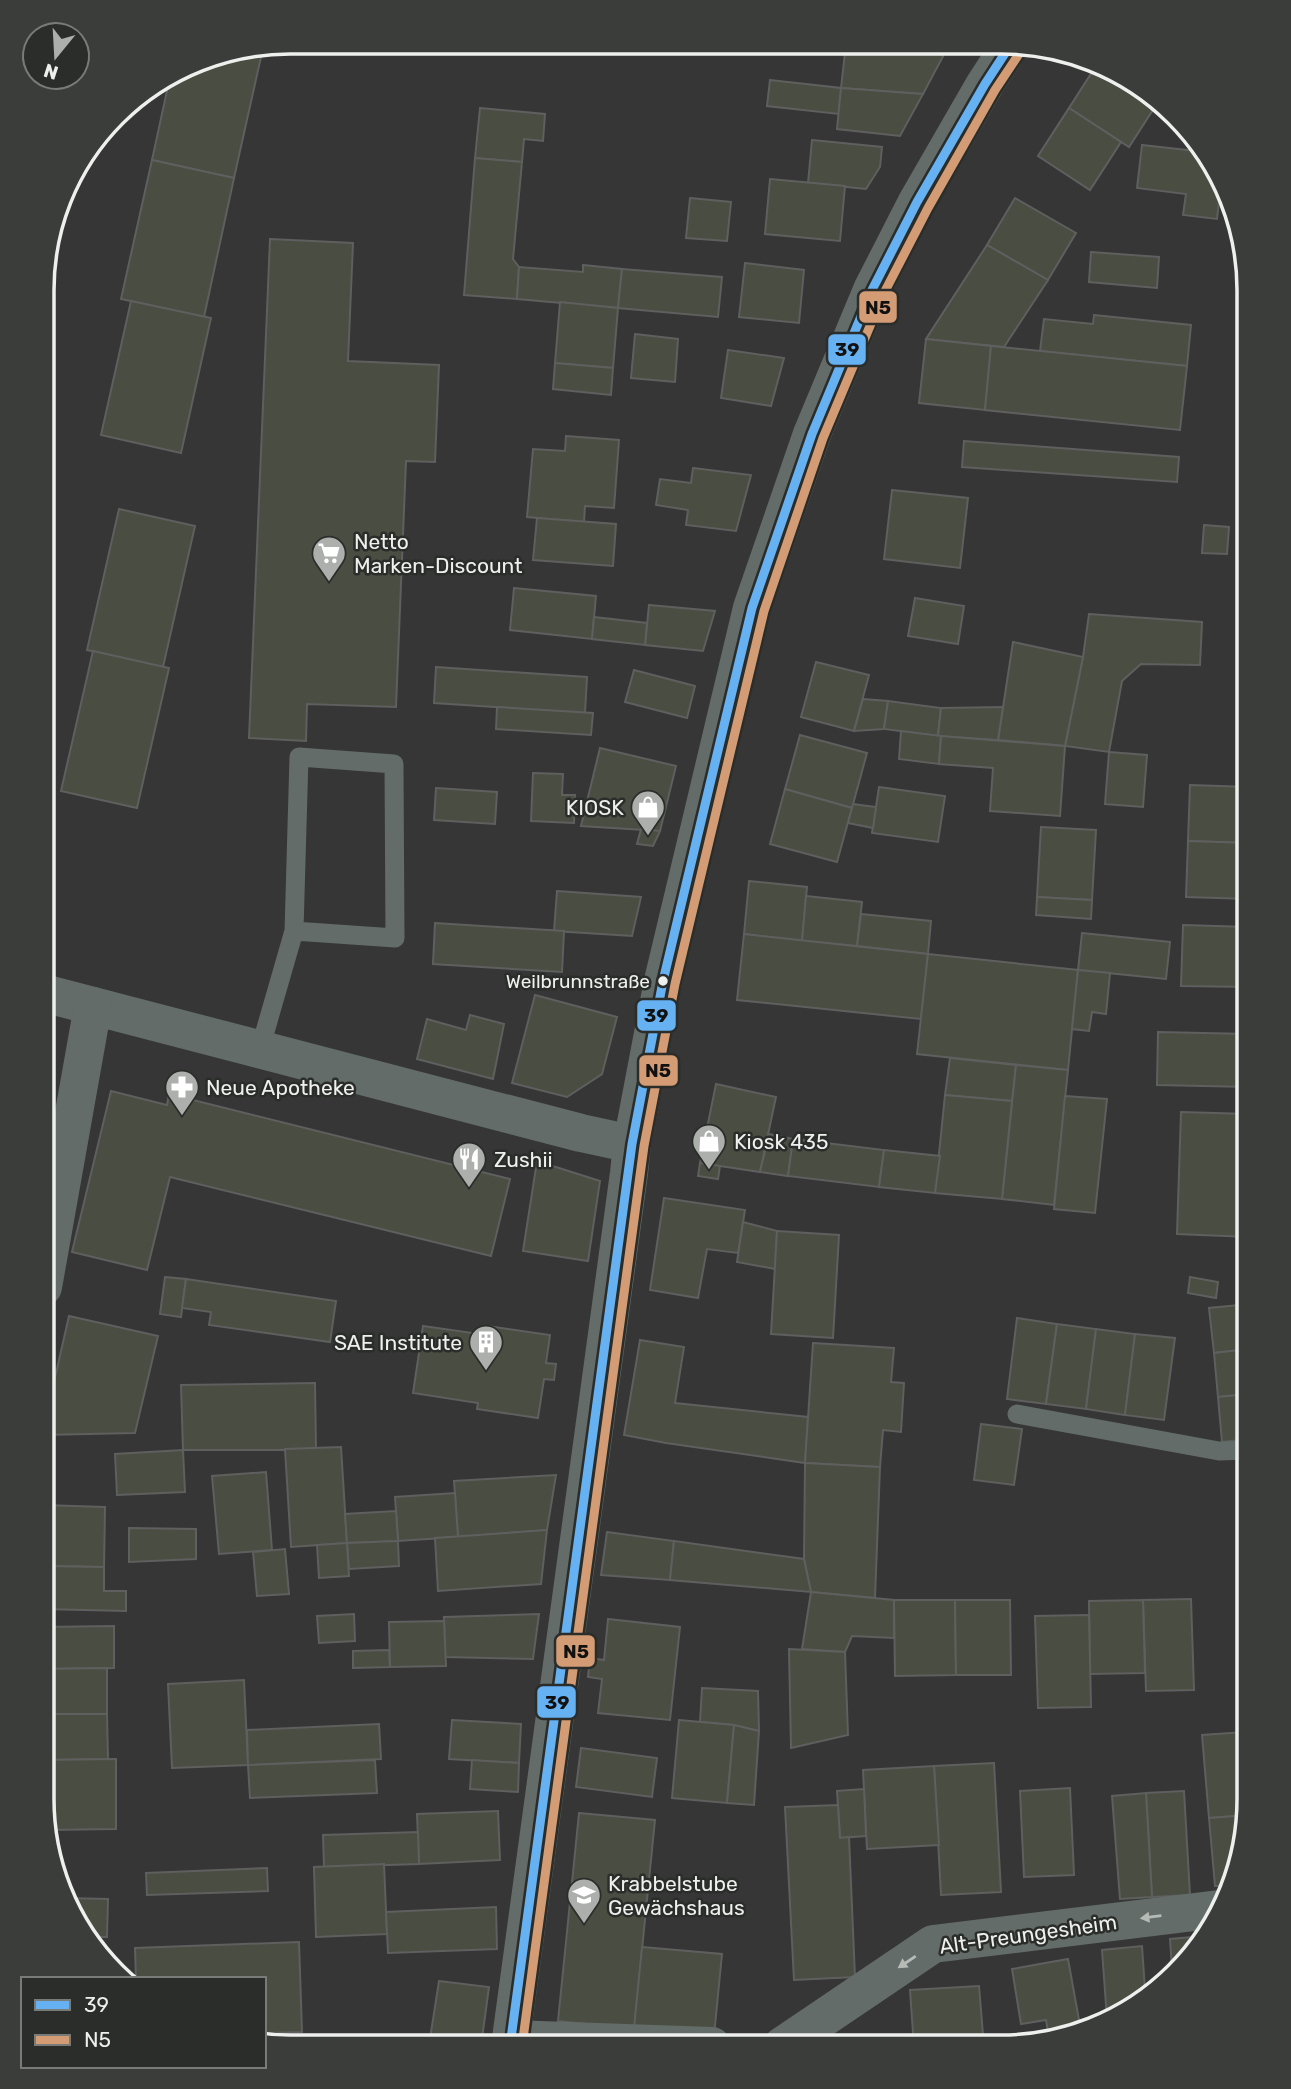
<svg xmlns="http://www.w3.org/2000/svg" width="1291" height="2089" font-family="Rubik,sans-serif">
<rect width="100%" height="100%" fill="#353635"/>
<g fill="#4a4d41" stroke="#5e5f5e" stroke-width="2">
<polygon points="538,43 624,43 623,51"/>
<polygon points="846,44 947,44 948,47 923,94 841,88"/>
<polygon points="263,48 234,178 152,160 170,77 196,61"/>
<polygon points="1094,69 1152,94 1158,102 1129,147 1069,108"/>
<polygon points="770,80 841,88 839,114 767,106"/>
<polygon points="841,88 923,94 900,136 837,129"/>
<polygon points="480,108 545,114 543,141 524,139 522,162 475,158"/>
<polygon points="1069,108 1121,142 1090,190 1038,156"/>
<polygon points="812,140 882,147 880,167 866,189 808,183"/>
<polygon points="1142,145 1196,151 1221,184 1217,219 1183,215 1186,194 1137,188"/>
<polygon points="475,158 522,162 513,259 519,267 517,299 464,295"/>
<polygon points="152,160 234,178 204,317 121,299"/>
<polygon points="770,179 845,186 840,241 765,234"/>
<polygon points="690,198 731,202 727,241 686,238"/>
<polygon points="1015,198 1076,233 1048,280 987,245"/>
<polygon points="270,239 353,243 348,361 439,365 435,462 406,461 396,707 307,704 306,741 249,738"/>
<polygon points="987,245 1048,280 1004,347 926,339"/>
<polygon points="1091,252 1159,257 1157,288 1089,282"/>
<polygon points="745,263 804,270 799,323 739,317"/>
<polygon points="583,265 622,269 618,308 517,299 519,267 583,272"/>
<polygon points="622,269 722,277 718,317 618,308"/>
<polygon points="131,301 211,318 181,453 101,435"/>
<polygon points="560,302 618,308 613,368 555,363"/>
<polygon points="1094,315 1191,325 1187,366 1040,351 1044,319 1093,324"/>
<polygon points="635,334 678,339 675,382 631,378"/>
<polygon points="926,339 991,346 985,410 919,403"/>
<polygon points="991,346 1187,366 1180,430 985,410"/>
<polygon points="728,350 784,358 771,406 721,398"/>
<polygon points="555,363 613,368 611,395 553,389"/>
<polygon points="566,436 619,440 614,508 585,506 584,522 527,517 533,449 565,451"/>
<polygon points="964,441 1179,457 1177,482 962,467"/>
<polygon points="693,468 751,475 736,531 686,525 688,510 656,505 660,479 691,483"/>
<polygon points="892,490 968,498 960,568 884,559"/>
<polygon points="119,509 195,526 163,667 87,650"/>
<polygon points="537,518 616,524 613,566 533,560"/>
<polygon points="1204,525 1229,527 1227,554 1202,553"/>
<polygon points="514,588 596,596 592,639 510,630"/>
<polygon points="915,598 964,606 958,644 908,636"/>
<polygon points="649,605 715,611 703,651 645,645"/>
<polygon points="1089,614 1202,622 1200,665 1141,664 1122,681 1109,752 1065,746 1083,657"/>
<polygon points="594,617 647,623 645,645 592,639"/>
<polygon points="1243,630 1249,630 1249,753 1240,752"/>
<polygon points="1013,642 1083,657 1065,746 998,740"/>
<polygon points="93,651 169,668 137,808 61,791"/>
<polygon points="816,662 869,675 854,731 801,717"/>
<polygon points="436,667 587,677 585,713 434,703"/>
<polygon points="634,670 695,686 687,718 625,702"/>
<polygon points="863,699 888,701 884,729 854,731"/>
<polygon points="888,701 941,708 938,736 884,729"/>
<polygon points="497,707 593,713 591,735 496,729"/>
<polygon points="1003,707 998,740 938,736 941,708"/>
<polygon points="901,731 941,736 939,764 899,759"/>
<polygon points="800,735 867,753 852,808 785,789"/>
<polygon points="941,736 1065,746 1060,816 990,811 993,768 939,764"/>
<polygon points="600,748 676,766 660,831 581,826"/>
<polygon points="1109,752 1147,755 1143,807 1105,804"/>
<polygon points="533,773 563,774 562,795 575,795 574,823 531,821"/>
<polygon points="1190,785 1249,787 1249,843 1188,841"/>
<polygon points="879,787 945,796 938,842 872,833"/>
<polygon points="436,788 497,792 495,824 434,820"/>
<polygon points="785,789 852,808 837,862 770,844"/>
<polygon points="853,804 876,807 873,828 848,823"/>
<polygon points="1041,827 1096,830 1092,900 1037,897"/>
<polygon points="641,829 660,831 653,846 637,844"/>
<polygon points="1188,841 1249,843 1249,899 1186,897"/>
<polygon points="749,881 807,887 802,941 744,934"/>
<polygon points="557,891 641,897 632,936 554,931"/>
<polygon points="806,896 862,902 857,946 802,941"/>
<polygon points="1037,897 1092,900 1091,919 1036,915"/>
<polygon points="861,914 931,921 928,954 857,946"/>
<polygon points="435,923 564,931 562,972 433,964"/>
<polygon points="1183,925 1249,927 1249,987 1181,986"/>
<polygon points="1082,933 1170,942 1166,979 1078,970"/>
<polygon points="744,934 928,954 921,1019 737,1000"/>
<polygon points="928,954 1078,970 1068,1070 917,1054"/>
<polygon points="1078,970 1110,973 1106,1014 1092,1012 1089,1031 1072,1029"/>
<polygon points="535,995 617,1017 602,1074 567,1097 512,1083"/>
<polygon points="470,1015 504,1024 493,1079 417,1059 427,1019 466,1030"/>
<polygon points="1158,1032 1249,1034 1249,1087 1157,1085"/>
<polygon points="950,1058 1016,1065 1012,1101 945,1095"/>
<polygon points="1016,1065 1068,1070 1054,1205 1002,1199"/>
<polygon points="716,1084 776,1097 760,1172 700,1163"/>
<polygon points="111,1091 167,1105 169,1094 510,1179 491,1256 170,1177 147,1270 72,1252"/>
<polygon points="945,1095 1012,1101 1002,1199 935,1193"/>
<polygon points="1065,1096 1107,1099 1095,1213 1054,1209"/>
<polygon points="1181,1112 1249,1114 1249,1237 1177,1234"/>
<polygon points="769,1134 793,1139 788,1176 760,1172"/>
<polygon points="793,1139 884,1150 879,1187 788,1176"/>
<polygon points="884,1150 940,1156 935,1193 879,1187"/>
<polygon points="537,1161 600,1181 588,1261 523,1251"/>
<polygon points="700,1163 720,1166 718,1179 698,1176"/>
<polygon points="664,1198 745,1210 738,1253 707,1249 698,1298 650,1290"/>
<polygon points="743,1222 777,1231 775,1269 737,1262"/>
<polygon points="777,1231 839,1235 833,1338 771,1334"/>
<polygon points="165,1277 186,1279 181,1317 160,1314"/>
<polygon points="1190,1277 1218,1282 1216,1298 1188,1293"/>
<polygon points="186,1279 336,1301 330,1342 209,1325 211,1312 182,1308"/>
<polygon points="1249,1304 1249,1349 1214,1353 1209,1308"/>
<polygon points="69,1316 158,1336 135,1433 42,1435"/>
<polygon points="1017,1318 1057,1324 1046,1404 1007,1399"/>
<polygon points="1057,1324 1096,1329 1086,1409 1046,1404"/>
<polygon points="423,1326 486,1335 488,1326 550,1335 546,1363 556,1364 554,1380 544,1379 538,1418 477,1409 478,1403 413,1393"/>
<polygon points="1096,1329 1135,1334 1125,1415 1086,1409"/>
<polygon points="1135,1334 1175,1338 1164,1420 1125,1415"/>
<polygon points="640,1340 684,1347 675,1403 808,1417 805,1463 666,1443 624,1435"/>
<polygon points="813,1343 894,1348 891,1382 904,1383 901,1432 883,1430 880,1467 805,1463"/>
<polygon points="1249,1349 1249,1394 1218,1397 1214,1353"/>
<polygon points="315,1383 316,1450 183,1450 181,1385"/>
<polygon points="1249,1394 1249,1439 1222,1442 1218,1397"/>
<polygon points="981,1424 1022,1429 1014,1485 974,1480"/>
<polygon points="341,1447 347,1543 291,1547 285,1449"/>
<polygon points="183,1450 185,1492 117,1495 115,1454"/>
<polygon points="805,1463 880,1467 875,1598 811,1592 804,1559"/>
<polygon points="266,1472 272,1550 219,1554 212,1476"/>
<polygon points="556,1475 547,1530 458,1537 454,1481"/>
<polygon points="1242,1480 1249,1480 1249,1536 1246,1536"/>
<polygon points="455,1493 458,1537 398,1541 395,1497"/>
<polygon points="42,1505 105,1507 104,1567 42,1566"/>
<polygon points="396,1511 398,1541 347,1543 345,1514"/>
<polygon points="129,1528 196,1529 196,1559 129,1562"/>
<polygon points="547,1530 541,1584 438,1591 435,1538"/>
<polygon points="607,1532 674,1541 670,1580 601,1575"/>
<polygon points="398,1541 399,1566 349,1569 347,1543"/>
<polygon points="674,1541 804,1559 811,1592 670,1580"/>
<polygon points="347,1543 349,1576 319,1578 317,1545"/>
<polygon points="285,1549 289,1594 257,1596 253,1552"/>
<polygon points="42,1566 104,1567 104,1591 126,1591 126,1611 42,1609"/>
<polygon points="811,1592 894,1600 894,1638 852,1636 845,1652 802,1649"/>
<polygon points="1191,1599 1194,1690 1146,1691 1143,1600"/>
<polygon points="894,1600 955,1600 956,1675 895,1676"/>
<polygon points="955,1600 1010,1600 1011,1675 956,1675"/>
<polygon points="1143,1600 1145,1673 1090,1674 1089,1601"/>
<polygon points="354,1614 355,1641 319,1643 317,1616"/>
<polygon points="539,1614 533,1659 445,1657 444,1617"/>
<polygon points="1089,1615 1091,1707 1038,1708 1035,1616"/>
<polygon points="608,1619 680,1627 670,1720 598,1713 602,1679 588,1677 590,1658 604,1660"/>
<polygon points="444,1621 446,1666 390,1667 389,1622"/>
<polygon points="114,1626 114,1668 42,1669 42,1627"/>
<polygon points="789,1649 845,1652 848,1735 791,1748"/>
<polygon points="389,1650 390,1667 353,1668 353,1651"/>
<polygon points="107,1668 107,1714 42,1714 42,1669"/>
<polygon points="244,1680 248,1765 172,1768 168,1684"/>
<polygon points="702,1688 758,1691 759,1731 734,1725 700,1722"/>
<polygon points="42,1714 107,1714 108,1759 42,1760"/>
<polygon points="452,1720 521,1724 519,1763 449,1759"/>
<polygon points="679,1720 734,1725 727,1803 672,1798"/>
<polygon points="379,1724 381,1759 248,1765 247,1730"/>
<polygon points="734,1725 759,1731 754,1805 727,1803"/>
<polygon points="1245,1732 1248,1780 1248,1815 1209,1818 1202,1735"/>
<polygon points="581,1748 657,1758 652,1797 576,1787"/>
<polygon points="116,1759 116,1829 48,1830 42,1798 42,1760"/>
<polygon points="375,1760 377,1793 250,1798 248,1765"/>
<polygon points="472,1760 519,1763 518,1792 470,1789"/>
<polygon points="994,1763 1001,1892 941,1895 934,1766"/>
<polygon points="934,1766 939,1845 867,1849 863,1770"/>
<polygon points="1070,1788 1074,1875 1024,1877 1020,1791"/>
<polygon points="864,1789 866,1836 840,1838 837,1791"/>
<polygon points="1184,1791 1190,1895 1152,1897 1146,1793"/>
<polygon points="1146,1793 1152,1897 1120,1899 1112,1796"/>
<polygon points="838,1805 840,1838 849,1837 855,1977 794,1980 785,1807"/>
<polygon points="498,1811 500,1860 419,1864 417,1814"/>
<polygon points="579,1813 655,1820 634,2029 558,2021"/>
<polygon points="1248,1815 1236,1879 1232,1885 1215,1886 1209,1818"/>
<polygon points="418,1832 419,1864 324,1867 323,1835"/>
<polygon points="384,1864 387,1934 316,1937 314,1867"/>
<polygon points="267,1868 268,1891 147,1895 146,1873"/>
<polygon points="65,1898 108,1899 107,1937 95,1937"/>
<polygon points="496,1907 497,1949 388,1953 386,1912"/>
<polygon points="1205,1936 1198,1949 1172,1969 1170,1939"/>
<polygon points="299,1942 302,2032 264,2033 264,1979 136,1979 135,1948"/>
<polygon points="1142,1946 1145,1990 1107,2019 1102,1950"/>
<polygon points="642,1947 722,1954 714,2036 634,2029"/>
<polygon points="1068,1959 1081,2031 1049,2037 1046,2020 1021,2024 1012,1969"/>
<polygon points="439,1981 489,1987 481,2046 429,2045"/>
<polygon points="979,1986 984,2047 914,2047 910,1990"/>
<polygon points="292,2041 413,2045 292,2045"/>
</g>
<g fill="none" stroke-linecap="round" stroke-linejoin="round">
<g stroke="#636c68" stroke-width="19">
<polyline points="260,1049 294,931 299,757 394,764 395,938 294,931"/>
<polyline points="1017,1414 1219,1451 1249,1450"/>
</g>
<g stroke="#636c68" stroke-width="38">
<polyline points="43,993 581,1133 632,1144"/>
<polyline points="43,1287 93,1006"/>
<polyline points="511,2039 712,2046"/>
<polyline points="782,2046 933,1944 1219,1909"/>
</g>
<polyline stroke="#636c68" stroke-width="38" points="510,2046 629,1173 632,1144 663,981 752,608 812,434 872,290 917,202 985,84 1011,44"/>
<g stroke="#2a2d2a" stroke-width="14">
<polyline id="bus-1" points="510,2046 632,1144 663,981 752,608 812,434 872,290 917,202 985,84 1011,44"/>
</g>
<g stroke="#2a2d2a" stroke-width="14">
<polyline id="bus-2" points="522,2046 644,1146 675,984 764,611 823,438 883,295 928,208 995,90 1021,51"/>
</g>
<use href="#bus-1" stroke="#66b1f2" stroke-width="9"/>
<use href="#bus-2" stroke="#d39c74" stroke-width="9"/>
</g>
<defs><path id="oneway-solid" d="M-6-.8H1V-3.2L6.5 0L1 3.2V.8H-6Z" transform="scale(1.75)"/></defs>
<g fill="#b6bbb8">
<use href="#oneway-solid" transform="translate(1151 1917) rotate(173)"/>
<use href="#oneway-solid" transform="translate(907 1962) rotate(146)"/>
</g>
<defs>
<g id="supermarket-pin" transform="scale(1.75)"><path d="M0 17L-7.5 6A9.5 9.5 0 1 1 7.5 6Z" fill="#adafad" stroke="#2a2d2a"/><path d="M-6-5.5h2.5l.6 2H6L4.5 2H-2.5L-4.4-4H-6ZM-1.5 3.2a1.3 1.3 0 1 0 .1 0ZM3 3.2a1.3 1.3 0 1 0 .1 0Z" fill="#fff"/></g>
<g id="shop-pin" transform="scale(1.75)"><path d="M0 17L-7.5 6A9.5 9.5 0 1 1 7.5 6Z" fill="#adafad" stroke="#2a2d2a"/><path d="M-5-2.5h2.3a2.7 3.5 0 0 1 5.4 0H5L5.5 6h-11ZM-1.5-2.5h3a1.5 2.3 0 0 0-3 0Z" fill="#fff"/></g>
<g id="pharmacy-pin" transform="scale(1.75)"><path d="M0 17L-7.5 6A9.5 9.5 0 1 1 7.5 6Z" fill="#adafad" stroke="#2a2d2a"/><path d="M-2-6h4v4h4v4h-4v4h-4v-4h-4v-4h4Z" fill="#fff"/></g>
<g id="restaurant-pin" transform="scale(1.75)"><path d="M0 17L-7.5 6A9.5 9.5 0 1 1 7.5 6Z" fill="#adafad" stroke="#2a2d2a"/><path d="M-5-6h1v4h1v-4h1v4h1v-4h1v5L-1.5 .5V6h-2V.5L-5-1ZM5-6V6H3V1.5H1.5Q1.5-4 5-6Z" fill="#fff"/></g>
<g id="building-pin" transform="scale(1.75)"><path d="M0 17L-7.5 6A9.5 9.5 0 1 1 7.5 6Z" fill="#adafad" stroke="#2a2d2a"/><path d="M-4-6H4V6H1V3H-1V6H-4ZM-2.5-4.3h1.7v1.8h-1.7ZM.8-4.3h1.7v1.8H.8ZM-2.5-1h1.7V.8h-1.7ZM.8-1h1.7V.8H.8Z" fill="#fff"/></g>
<g id="school-pin" transform="scale(1.75)"><path d="M0 17L-7.5 6A9.5 9.5 0 1 1 7.5 6Z" fill="#adafad" stroke="#2a2d2a"/><path d="M0-5L7-2L0 1L-7-2ZM-4 1L0 2.5L4 1V4Q0 6-4 4Z" fill="#fff"/></g>
</defs>
<g fill-rule="evenodd">
<use href="#supermarket-pin" x="329" y="553"/>
<use href="#shop-pin" x="648" y="807"/>
<use href="#pharmacy-pin" x="182" y="1087"/>
<use href="#shop-pin" x="709" y="1141"/>
<use href="#restaurant-pin" x="469" y="1159"/>
<use href="#building-pin" x="486" y="1342"/>
<use href="#school-pin" x="584" y="1895"/>
</g>
<circle fill="#eef0ee" stroke="#2a2d2a" stroke-width="2.5" cx="663" cy="981" r="6"/>
<g text-anchor="middle" dominant-baseline="central" stroke-width="5" stroke-linejoin="round" paint-order="stroke">
<g font-size="19" fill="#eef0ee" stroke="#2a2d2a" text-anchor="end">
<text x="650" y="981">Weilbrunnstraße</text>
</g>
<g font-size="21" fill="#eef0ee" stroke="#2a2d2a" text-anchor="start">
<text x="354" y="541">Netto<tspan x="354" dy="24">Marken-Discount</tspan></text>
<text x="624" y="807" text-anchor="end">KIOSK</text>
<text x="206" y="1087">Neue Apotheke</text>
<text x="734" y="1141">Kiosk 435</text>
<text x="494" y="1159">Zushii</text>
<text x="462" y="1342" text-anchor="end">SAE Institute</text>
<text x="608" y="1883">Krabbelstube<tspan x="608" dy="24">Gewächshaus</tspan></text>
</g>
<g font-size="21" fill="#eef0ee" stroke="#2a2d2a">
<text transform="translate(1028 1934) rotate(-8)">Alt-Preungesheim</text>
</g>
</g>
<path d="M0 0H1291V2089H0ZM290 54H1001A236 236 0 0 1 1237 290V1799A236 236 0 0 1 1001 2035H290A236 236 0 0 1 54 1799V290A236 236 0 0 1 290 54Z" fill="#3a3d3a" fill-rule="evenodd"/>
<path fill="none" stroke="#eef0ee" stroke-width="3.5" d="M290 54H1001A236 236 0 0 1 1237 290V1799A236 236 0 0 1 1001 2035H290A236 236 0 0 1 54 1799V290A236 236 0 0 1 290 54Z"/>
<g stroke="#2a2d2a" stroke-width="2.5">
<rect x="858" y="290" width="40" height="34" rx="7" fill="#d39c74"/>
<rect x="827" y="333" width="40" height="33" rx="7" fill="#66b1f2"/>
<rect x="636" y="999" width="41" height="33" rx="7" fill="#66b1f2"/>
<rect x="638" y="1054" width="41" height="33" rx="7" fill="#d39c74"/>
<rect x="555" y="1634" width="41" height="34" rx="7" fill="#d39c74"/>
<rect x="536" y="1685" width="41" height="34" rx="7" fill="#66b1f2"/>
</g>
<g font-size="19" text-anchor="middle" font-weight="bold" fill="#111">
<text x="878" y="314">N5</text>
<text x="847" y="356">39</text>
<text x="656" y="1022">39</text>
<text x="658" y="1077">N5</text>
<text x="576" y="1658">N5</text>
<text x="557" y="1709">39</text>
</g>
<rect x="21" y="1977" width="245" height="91" fill="#2a2d2a" stroke="#787b78" stroke-width="2"/>
<rect x="35" y="2000" width="35" height="10" fill="#66b1f2" stroke="#787b78" stroke-width="2"/>
<text x="84" y="2012" font-size="21" fill="#eef0ee">39</text>
<rect x="35" y="2035" width="35" height="10" fill="#d39c74" stroke="#787b78" stroke-width="2"/>
<text x="84" y="2047" font-size="21" fill="#eef0ee">N5</text>
<g transform="translate(56 56) rotate(198)"><circle r="33" fill="#2a2d2a" stroke="#787b78" stroke-width="2"/>
<path d="M0-5L12 26L0 18L-12 26Z" fill="#adafad"/>
<text y="-10" font-size="19" font-weight="bold" text-anchor="middle" fill="#eef0ee">N</text>
</g>
</svg>
